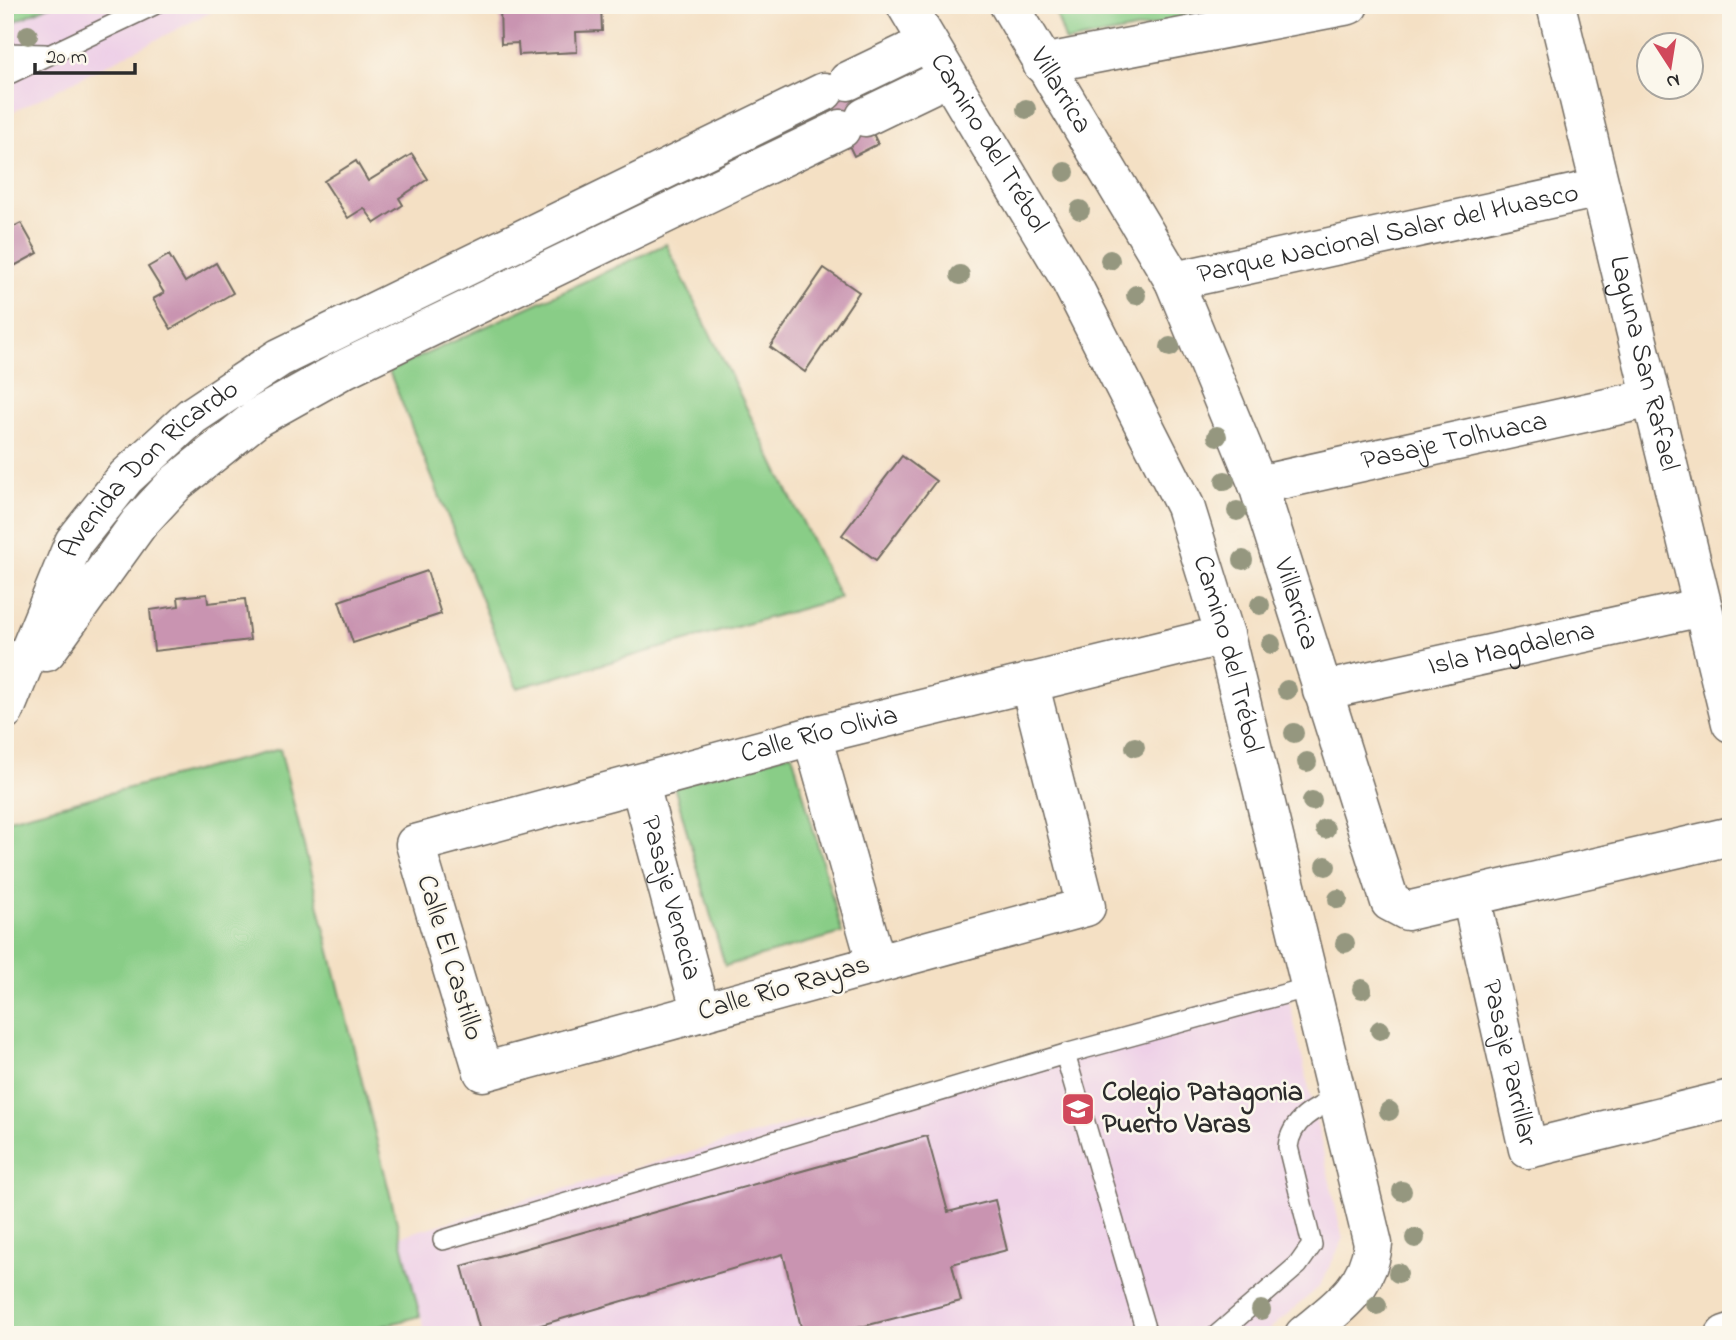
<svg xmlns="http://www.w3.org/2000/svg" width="1736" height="1340" font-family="'Indie Flower',sans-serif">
<rect width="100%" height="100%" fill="#fbf7ec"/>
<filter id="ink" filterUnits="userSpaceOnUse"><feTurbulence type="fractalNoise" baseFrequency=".0143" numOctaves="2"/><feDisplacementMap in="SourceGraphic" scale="14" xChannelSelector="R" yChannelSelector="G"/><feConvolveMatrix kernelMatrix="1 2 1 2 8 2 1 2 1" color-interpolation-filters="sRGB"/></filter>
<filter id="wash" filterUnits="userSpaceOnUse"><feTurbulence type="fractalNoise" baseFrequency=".00686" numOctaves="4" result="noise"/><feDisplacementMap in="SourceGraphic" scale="28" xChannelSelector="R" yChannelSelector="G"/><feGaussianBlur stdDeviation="1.57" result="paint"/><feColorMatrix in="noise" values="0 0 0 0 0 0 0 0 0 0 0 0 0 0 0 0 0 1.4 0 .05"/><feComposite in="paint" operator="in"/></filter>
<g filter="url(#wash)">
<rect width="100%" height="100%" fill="#f4e0c4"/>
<g fill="#eed0e7">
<polygon points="5,5 225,5 5,116"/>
<polygon points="1285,982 1343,1240 1319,1287 1263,1335 426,1335 400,1236"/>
</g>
<g fill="#89cd87" stroke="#5a7c59" stroke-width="2">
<polygon points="5,5 51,5 5,26"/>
<polygon points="1053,5 1263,5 1066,42"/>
<polygon points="666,244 840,598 517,688 389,371"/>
<polygon points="280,749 420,1316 350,1335 5,1335 5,820"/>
<polygon points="792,753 842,933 725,966 674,786"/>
</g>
<g id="blocks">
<g fill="#c994b1">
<polygon points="500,5 601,5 602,31 576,32 577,52 519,55 518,43 501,44"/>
<polygon points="844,73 878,144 854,156 820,85"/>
<polygon points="412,154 428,179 399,198 403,205 375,223 364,208 348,218 324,181 356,161 368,181"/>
<polygon points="21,223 38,253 5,271 5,231"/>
<polygon points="169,255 185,282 216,263 233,293 171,329 153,299 164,293 148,267"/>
<polygon points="824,268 859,292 805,372 770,347"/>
<polygon points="902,456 936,481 876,560 842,535"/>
<polygon points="427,571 441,614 353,643 339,601"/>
<polygon points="207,594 208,603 245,599 250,640 154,651 150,610 179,606 178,597"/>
<polygon points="927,1136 948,1212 995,1200 1007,1250 952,1264 961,1301 830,1335 803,1335 783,1254 507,1335 481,1335 462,1266"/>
</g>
</g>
</g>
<g filter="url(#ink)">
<use href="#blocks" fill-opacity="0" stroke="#716a61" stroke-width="2"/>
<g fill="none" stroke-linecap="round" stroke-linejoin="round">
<g stroke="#716a61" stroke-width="22">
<g id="service">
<polyline points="5,53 45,54"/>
<polyline points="5,76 154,5"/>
<polyline points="1065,1054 1147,1335"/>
<polyline points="443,1240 1065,1054 1310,987"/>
<path d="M1217,1335L1298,1265L1312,1245L1288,1147C1291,1120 1314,1109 1337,1098"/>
</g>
</g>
<g stroke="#716a61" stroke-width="41">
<g id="minor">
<path id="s1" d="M906,5L1069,278L1185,506L1225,635L1373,1244C1368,1288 1337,1308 1304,1335"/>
<path id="s2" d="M1009,5L1174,281L1258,485L1390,902L1407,911L1731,836"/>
<path id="s3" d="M1556,5L1731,723"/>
<polyline points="1042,64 1349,5"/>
<polyline points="848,81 927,43"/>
<polyline points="865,117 948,77"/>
<path id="s4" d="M1174,281L1600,188"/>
<path id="s5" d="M1258,485L1652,398"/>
<polyline points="46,652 139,523 176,483 258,417 344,369 841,129"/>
<path id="s6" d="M1029,682L1086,907L483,1072L415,844L812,736L1225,635"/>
<path id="s7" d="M1322,691L1702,607"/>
<path id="s8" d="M5,710L74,542L126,477L192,416L279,358L824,92"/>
<polyline points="812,736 876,962"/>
<path id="s9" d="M640,785L701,1013"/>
<path id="s10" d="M1471,897L1528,1149L1731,1099"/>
<polyline points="1725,1335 1731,1333"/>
</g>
</g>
<use href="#service" stroke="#fff" stroke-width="19"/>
<use href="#minor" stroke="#fff" stroke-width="38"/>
</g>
<g fill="#95977f">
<circle cx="28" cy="35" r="10"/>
<circle cx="1026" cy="109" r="10"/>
<circle cx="1065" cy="172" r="10"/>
<circle cx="1080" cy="210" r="10"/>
<circle cx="1110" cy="260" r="10"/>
<circle cx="960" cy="275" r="10"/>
<circle cx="1136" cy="295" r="10"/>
<circle cx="1170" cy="347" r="10"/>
<circle cx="1217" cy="436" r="10"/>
<circle cx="1225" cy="481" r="10"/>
<circle cx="1237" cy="511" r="10"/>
<circle cx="1243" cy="560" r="10"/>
<circle cx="1260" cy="605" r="10"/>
<circle cx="1271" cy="644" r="10"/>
<circle cx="1287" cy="690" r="10"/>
<circle cx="1294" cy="733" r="10"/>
<circle cx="1135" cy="747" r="10"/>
<circle cx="1307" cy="762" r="10"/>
<circle cx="1312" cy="801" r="10"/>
<circle cx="1325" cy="829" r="10"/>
<circle cx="1326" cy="866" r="10"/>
<circle cx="1338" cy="899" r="10"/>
<circle cx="1345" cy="943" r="10"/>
<circle cx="1362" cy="989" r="10"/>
<circle cx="1380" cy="1030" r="10"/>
<circle cx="1389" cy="1111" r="10"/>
<circle cx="1402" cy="1191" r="10"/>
<circle cx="1415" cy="1238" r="10"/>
<circle cx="1398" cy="1273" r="10"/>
<circle cx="1377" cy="1305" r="10"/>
<circle cx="1261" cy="1310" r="10"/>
</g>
</g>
<defs>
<g id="school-square" transform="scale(1.75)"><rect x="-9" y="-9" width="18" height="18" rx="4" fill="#d1495b" stroke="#fbf7ec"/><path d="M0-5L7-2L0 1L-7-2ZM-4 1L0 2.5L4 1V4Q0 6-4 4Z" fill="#fff"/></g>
</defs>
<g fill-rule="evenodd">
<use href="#school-square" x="1078" y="1109"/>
</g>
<g text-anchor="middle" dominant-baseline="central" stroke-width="5" stroke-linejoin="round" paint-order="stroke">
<g font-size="28" fill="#2b2b2b" stroke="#fbf7ec">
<text stroke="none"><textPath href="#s2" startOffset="100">Villarrica</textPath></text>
<text stroke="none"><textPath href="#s1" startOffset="161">Camino del Trébol</textPath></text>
<text stroke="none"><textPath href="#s4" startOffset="219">Parque Nacional Salar del Huasco</textPath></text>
<text stroke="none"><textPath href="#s3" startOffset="369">Laguna San Rafael</textPath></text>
<text stroke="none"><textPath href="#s5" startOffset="201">Pasaje Tolhuaca</textPath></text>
<text stroke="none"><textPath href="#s8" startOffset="287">Avenida Don Ricardo</textPath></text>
<text stroke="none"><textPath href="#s2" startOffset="667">Villarrica</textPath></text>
<text stroke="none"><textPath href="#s7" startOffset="194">Isla Magdalena</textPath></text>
<text stroke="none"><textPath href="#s1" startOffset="728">Camino del Trébol</textPath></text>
<text stroke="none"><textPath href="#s6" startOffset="1514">Calle Río Olivia</textPath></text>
<text stroke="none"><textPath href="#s9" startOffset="117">Pasaje Venecia</textPath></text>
<text transform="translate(449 958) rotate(73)">Calle El Castillo</text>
<text transform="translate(784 989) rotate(-16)">Calle Río Rayas</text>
<text stroke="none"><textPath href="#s10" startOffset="170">Pasaje Parrillar</textPath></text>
</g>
<g font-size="28" font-weight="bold" fill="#2b2b2b" stroke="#fbf7ec" text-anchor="start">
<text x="1102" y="1093">Colegio Patagonia<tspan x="1102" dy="32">Puerto Varas</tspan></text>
</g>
</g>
<rect width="1736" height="1340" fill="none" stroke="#fbf7ec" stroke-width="28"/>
<g transform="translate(1670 66) rotate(168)"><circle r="33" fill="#fbf7ec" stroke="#a8a59f" stroke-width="2"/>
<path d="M0-5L12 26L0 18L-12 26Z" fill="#d1495b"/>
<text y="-10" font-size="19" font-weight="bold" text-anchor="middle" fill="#2b2b2b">N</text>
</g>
<path d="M35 63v10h100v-10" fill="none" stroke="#2b2b2b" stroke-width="3.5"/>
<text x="46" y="63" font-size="21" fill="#2b2b2b" stroke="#fbf7ec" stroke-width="5" paint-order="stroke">20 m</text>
</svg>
